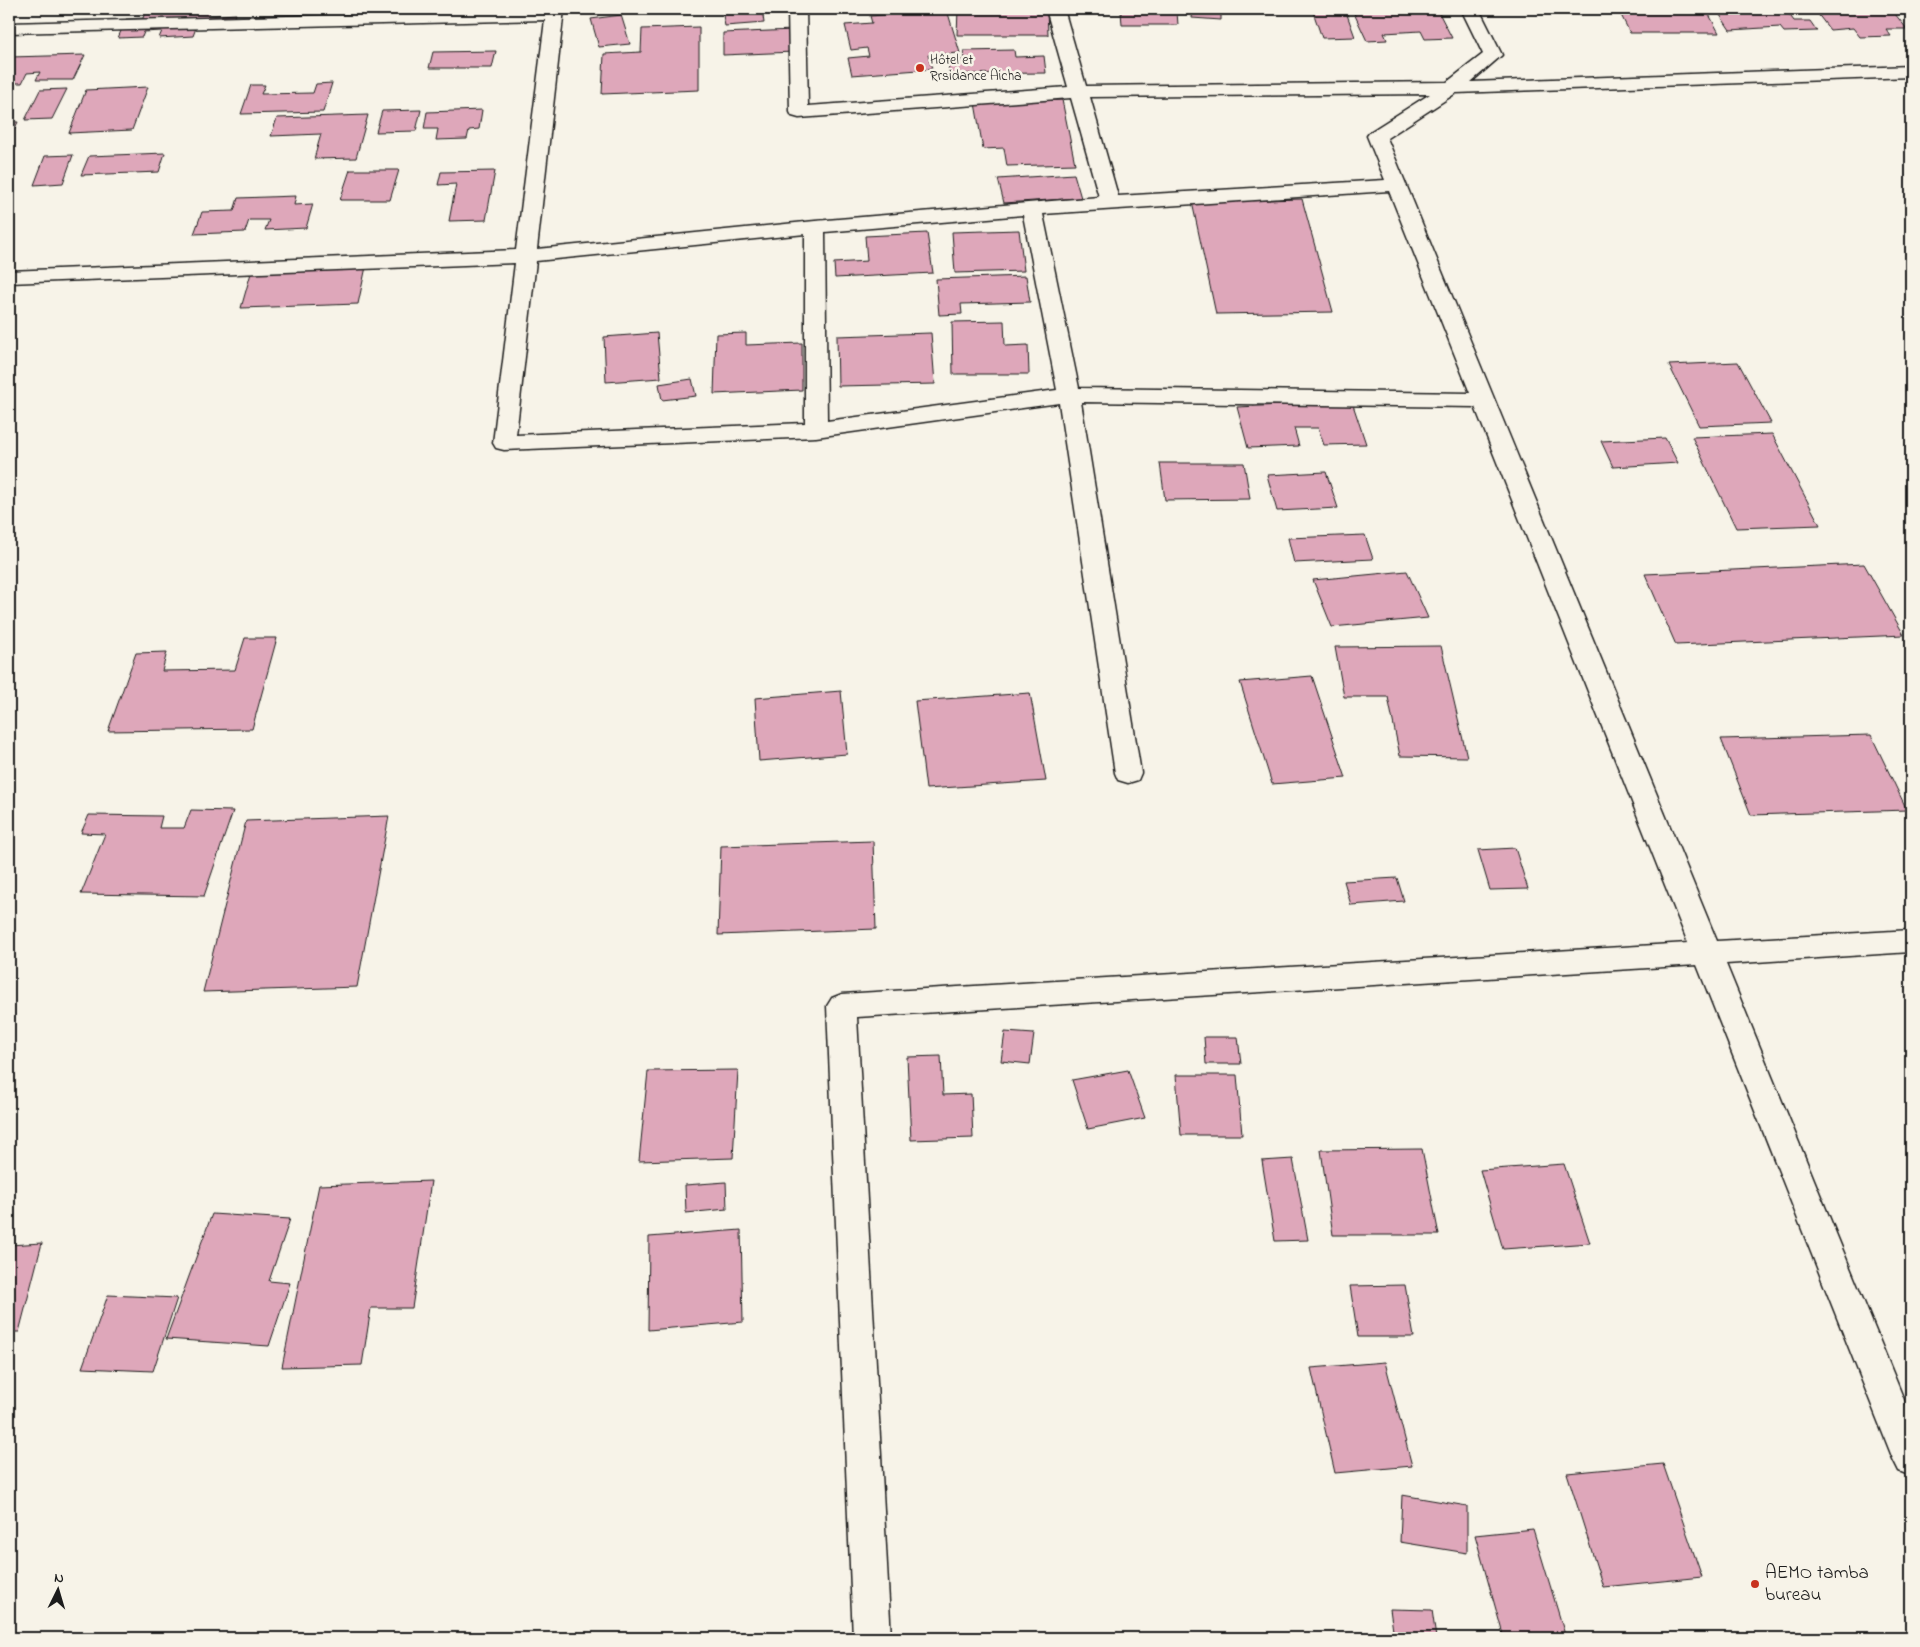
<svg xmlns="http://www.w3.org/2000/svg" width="1920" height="1647" font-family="'Indie Flower',sans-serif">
<rect width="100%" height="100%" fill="#f7f3e8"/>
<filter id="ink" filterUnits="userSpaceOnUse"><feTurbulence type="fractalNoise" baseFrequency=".02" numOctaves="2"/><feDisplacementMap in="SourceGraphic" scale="10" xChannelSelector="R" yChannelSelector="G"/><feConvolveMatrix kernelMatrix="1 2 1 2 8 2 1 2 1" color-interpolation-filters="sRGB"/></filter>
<g filter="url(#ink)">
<g fill="#dea7ba" stroke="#1c1c1c">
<polygon points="132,9 211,9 208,16 236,14 232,27 196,28 193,36 159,38 162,31 144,32 142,37 118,38 126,19 143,18 146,10"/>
<polygon points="762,9 764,23 725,26 722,10"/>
<polygon points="958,9 1047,9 1048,35 957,35"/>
<polygon points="1193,9 1221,9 1221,20 1192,18"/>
<polygon points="1312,9 1345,9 1355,37 1322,38"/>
<polygon points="1352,9 1437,9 1452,38 1425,39 1421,31 1384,33 1387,40 1367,41"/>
<polygon points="1618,9 1706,9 1719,33 1630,33"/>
<polygon points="1716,9 1803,9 1786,10 1794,21 1810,21 1817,31 1784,32 1780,27 1730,30"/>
<polygon points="1814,9 1891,9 1907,29 1886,29 1891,36 1860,37 1853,28 1830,30"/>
<polygon points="947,10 960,53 928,55 932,69 852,75 848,58 869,56 867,48 851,50 845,25 872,23 870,16"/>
<polygon points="1121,11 1177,12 1178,25 1122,25"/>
<polygon points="621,15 630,44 599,47 591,19"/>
<polygon points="699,27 699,90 602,94 604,54 641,52 642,29"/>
<polygon points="793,30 794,52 723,55 723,33"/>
<polygon points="1014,50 1015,57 1044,56 1046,73 949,74 948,60 965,60 964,51"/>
<polygon points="496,51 492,68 429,68 433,52"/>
<polygon points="85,55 73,80 36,80 40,72 27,73 22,83 9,83 10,57"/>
<polygon points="332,83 323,112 241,114 251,85 265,85 261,94 313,93 316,84"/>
<polygon points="148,87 132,130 69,133 86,90"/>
<polygon points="67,89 52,119 25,120 40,90"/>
<polygon points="1062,100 1075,164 1007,166 1004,148 983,149 975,103"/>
<polygon points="421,110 416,131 376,132 382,111"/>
<polygon points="482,110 479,129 469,130 467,139 436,140 438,129 424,129 427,112"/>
<polygon points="368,115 356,158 314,159 321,134 271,136 277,118"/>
<polygon points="9,122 18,122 11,136 9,137"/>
<polygon points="165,153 159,172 81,175 89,156"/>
<polygon points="73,155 63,183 34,185 45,156"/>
<polygon points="350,170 399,170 390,200 340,200"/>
<polygon points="495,171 486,220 449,221 456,184 438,185 441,172"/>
<polygon points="1074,174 1081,198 1004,203 998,179"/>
<polygon points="296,196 294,205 313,204 306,228 265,230 269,220 249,220 245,232 194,234 202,212 234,211 238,198"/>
<polygon points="1302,199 1333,312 1216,314 1192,202"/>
<polygon points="1019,230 1024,271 955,273 952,232"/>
<polygon points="927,233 933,273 835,278 834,263 867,261 865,236"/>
<polygon points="367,262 358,304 241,308 253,266"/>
<polygon points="1026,276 1030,302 961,304 962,314 939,315 936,279"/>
<polygon points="1004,321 1005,346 1028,345 1029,374 953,374 952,322"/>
<polygon points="657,333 661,378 606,382 604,337"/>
<polygon points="746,333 746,345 802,343 802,390 714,394 716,334"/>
<polygon points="931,333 935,384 838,386 837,336"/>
<polygon points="1738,362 1771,423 1699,426 1669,365"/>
<polygon points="692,379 696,396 662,400 659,384"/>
<polygon points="1352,402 1366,444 1324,445 1318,428 1294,428 1299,446 1248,448 1237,407"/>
<polygon points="1772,434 1820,525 1736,528 1692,437"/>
<polygon points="1665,438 1678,463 1613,467 1601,441"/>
<polygon points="1160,463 1244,463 1250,499 1165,500"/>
<polygon points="1326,472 1338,508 1277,511 1267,475"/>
<polygon points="1365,535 1373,559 1294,563 1288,538"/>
<polygon points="1864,564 1904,635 1676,645 1645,574"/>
<polygon points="1407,571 1428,618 1332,627 1313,580"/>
<polygon points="245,638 277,638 252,729 108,731 136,653 167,652 162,671 235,670"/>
<polygon points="1441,646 1467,757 1400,756 1388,697 1344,697 1335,647"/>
<polygon points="1312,676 1346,778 1272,784 1240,682"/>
<polygon points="841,691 847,754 759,761 755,698"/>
<polygon points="1030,693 1046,781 926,789 915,701"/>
<polygon points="1871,735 1907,810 1751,815 1721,739"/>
<polygon points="191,810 233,811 204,896 81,894 105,834 81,833 89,815 162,816 159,828 184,828"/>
<polygon points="389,816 357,987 203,992 246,821"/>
<polygon points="873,841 876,929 718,935 721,846"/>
<polygon points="1515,848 1528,889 1490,890 1478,850"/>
<polygon points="1397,878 1404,901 1351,905 1344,881"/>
<polygon points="1005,1032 1034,1034 1030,1064 1001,1061"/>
<polygon points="1204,1037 1238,1037 1241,1064 1206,1064"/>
<polygon points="941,1056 943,1095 971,1094 973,1138 911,1140 907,1057"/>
<polygon points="738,1070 733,1158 639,1161 648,1071"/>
<polygon points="1128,1070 1145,1118 1088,1129 1072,1080"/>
<polygon points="1176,1075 1237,1075 1242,1135 1181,1135"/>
<polygon points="1422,1149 1439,1235 1333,1235 1321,1150"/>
<polygon points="1293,1159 1308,1240 1275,1241 1262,1161"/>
<polygon points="1564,1164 1590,1243 1503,1249 1480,1170"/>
<polygon points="431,1181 412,1308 371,1308 362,1365 282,1367 319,1185"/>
<polygon points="726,1182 727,1209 686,1213 685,1185"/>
<polygon points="212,1214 290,1219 269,1281 290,1283 269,1346 166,1339"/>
<polygon points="741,1230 743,1322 648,1330 649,1237"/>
<polygon points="42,1243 19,1332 9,1332 9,1245"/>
<polygon points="1405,1285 1414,1337 1358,1337 1350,1286"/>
<polygon points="108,1295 177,1298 153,1371 82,1368"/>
<polygon points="1385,1362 1412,1466 1335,1473 1311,1368"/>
<polygon points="1663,1464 1702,1577 1603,1587 1567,1473"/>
<polygon points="1402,1495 1467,1506 1467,1553 1400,1542"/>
<polygon points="1533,1529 1566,1638 1504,1638 1475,1535"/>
<polygon points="1390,1609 1432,1610 1436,1638 1394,1638"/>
</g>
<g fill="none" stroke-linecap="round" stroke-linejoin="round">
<g stroke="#1c1c1c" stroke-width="3">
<path id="street" d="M564,9L537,249L815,221L1099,197L1071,98L799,118L792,116L790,112L788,9H806L808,106L1068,87L1046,9H1064L1086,86L1447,82L1483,54L1461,9H1479L1502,55L1471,82L1911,66V77L1456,93L1387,138L1717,941L1911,930V952L1726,964L1911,1417V1476L1899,1471L1893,1459L1697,965L857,1017L891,1638H853L827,1006L832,998L842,994L1688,943L1475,407L1081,402L1141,773L1138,780L1128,783L1118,780L1115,773L1059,403L816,437L504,450L496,448L493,443L515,263L9,283V271L516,250L545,20L9,33V23ZM1430,94L1370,132L1367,136L1385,180L1118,196L1090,97ZM1389,191L1470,393L1079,388L1043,214ZM1023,215L1057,390L827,421L825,232ZM805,234V423L516,435L536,261Z"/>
</g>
<use href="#street" fill="#f7f3e8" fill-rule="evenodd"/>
</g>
</g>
<g fill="#c8321e" stroke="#f7f3e8" stroke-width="2">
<circle cx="920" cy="68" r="5"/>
<circle cx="1755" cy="1584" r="5"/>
</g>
<g text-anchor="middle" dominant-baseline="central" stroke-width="5" stroke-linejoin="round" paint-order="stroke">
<g font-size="14" fill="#1c1c1c" stroke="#f7f3e8" text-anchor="start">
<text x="930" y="60">Hôtel et<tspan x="930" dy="16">Rrsidance Aicha</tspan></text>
</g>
<g font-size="19" fill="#1c1c1c" stroke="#f7f3e8" text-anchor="start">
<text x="1765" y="1573">AEMO tamba<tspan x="1765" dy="22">bureau</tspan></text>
</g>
</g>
<rect width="1920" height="1647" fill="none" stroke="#f7f3e8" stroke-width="30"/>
<rect x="15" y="15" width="1890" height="1617" fill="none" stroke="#1c1c1c" stroke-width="2" filter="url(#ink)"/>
<g transform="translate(58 1590) rotate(5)" stroke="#f7f3e8" stroke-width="4" paint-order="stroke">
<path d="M0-4L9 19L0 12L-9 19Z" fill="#1c1c1c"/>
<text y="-8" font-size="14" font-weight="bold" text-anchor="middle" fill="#1c1c1c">N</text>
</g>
</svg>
